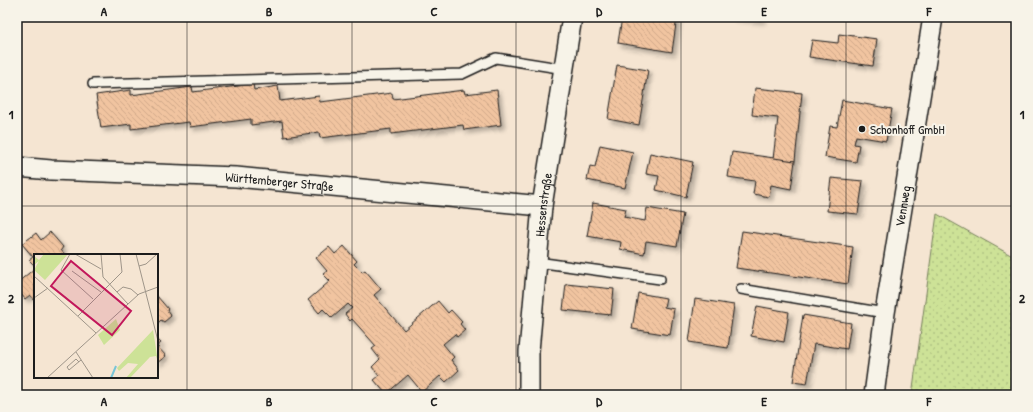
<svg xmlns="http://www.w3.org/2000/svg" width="1033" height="412" font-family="'Patrick Hand',sans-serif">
<defs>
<pattern id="garden-dots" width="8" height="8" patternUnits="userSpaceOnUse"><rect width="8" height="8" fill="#cde297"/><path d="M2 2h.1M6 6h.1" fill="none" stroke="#afc182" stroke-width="1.8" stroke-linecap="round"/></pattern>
<pattern id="building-back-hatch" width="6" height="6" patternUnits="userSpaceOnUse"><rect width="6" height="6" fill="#f1c4a0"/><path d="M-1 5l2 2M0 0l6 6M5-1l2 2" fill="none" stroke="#cea889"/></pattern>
<filter id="shadow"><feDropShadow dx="3.5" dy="3.5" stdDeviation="2" flood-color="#0004"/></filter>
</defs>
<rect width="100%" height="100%" fill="#f5e5d2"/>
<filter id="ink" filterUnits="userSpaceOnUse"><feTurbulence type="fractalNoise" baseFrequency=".025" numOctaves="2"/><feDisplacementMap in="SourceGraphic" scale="8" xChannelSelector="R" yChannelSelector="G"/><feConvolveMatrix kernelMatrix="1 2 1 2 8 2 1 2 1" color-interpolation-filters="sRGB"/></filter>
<g filter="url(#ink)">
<polygon fill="url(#garden-dots)" stroke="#747f5a" points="937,214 1016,258 1016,395 912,395"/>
<g fill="url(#building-back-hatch)" stroke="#1c1c1c" filter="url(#shadow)">
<polygon points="622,17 677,17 672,52 618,43"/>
<polygon points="732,17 762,17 761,20"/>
<polygon points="839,34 877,39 873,66 809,57 812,40 838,43"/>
<polygon points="617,65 648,70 639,125 608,119"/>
<polygon points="253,84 254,90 278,86 280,101 319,96 320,102 392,93 393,99 464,90 465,94 497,90 501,125 464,130 463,125 391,134 391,129 320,138 319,132 284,137 282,121 251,125 251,119 190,127 189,122 131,129 131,124 101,128 96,95 131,90 131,95 192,87 193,92"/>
<polygon points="755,88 802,93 795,161 773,159 778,118 752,115"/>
<polygon points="842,100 892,109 886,141 856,136 854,144 859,145 856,162 825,157 830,126 837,127"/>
<polygon points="600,145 633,152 625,188 587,180 590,166 595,167"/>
<polygon points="732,152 795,161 791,189 771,185 769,197 753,194 755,181 728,177"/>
<polygon points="650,153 693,162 686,197 656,190 659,176 646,174"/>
<polygon points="831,178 863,181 858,214 827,211"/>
<polygon points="593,203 626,209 624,217 645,221 647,208 683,214 677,246 646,241 644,254 620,249 621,242 587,236"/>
<polygon points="742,231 853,247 848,284 736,268"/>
<polygon points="50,232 63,247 61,250 65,255 35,255 35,266 29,260 33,257 22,244 36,233 41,240"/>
<polygon points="344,246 357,261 354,264 362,272 365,270 381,289 374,295 404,330 438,301 448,313 451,310 462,322 460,324 465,330 457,337 455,334 443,344 454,357 451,360 459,370 446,382 440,376 422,392 408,375 386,394 374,380 379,376 372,367 380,359 372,349 376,346 352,319 350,321 345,314 352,308 348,304 332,318 323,309 319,313 308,300 330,281 323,274 327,271 316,258 329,247 335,254"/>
<polygon points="35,268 35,301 30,295 25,299 17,289 17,283"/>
<polygon points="566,284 614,289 611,315 563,310"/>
<polygon points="638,293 666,298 664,307 674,309 670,335 632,329"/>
<polygon points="157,296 168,309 167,310 171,316 164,322 161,320 157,324"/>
<polygon points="695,299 734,305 728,348 689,342"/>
<polygon points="757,306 789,312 784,342 751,336"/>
<polygon points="803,315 851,323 847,349 814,344 807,384 793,382"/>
<polygon points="157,339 161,343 157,346 166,356 157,363"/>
</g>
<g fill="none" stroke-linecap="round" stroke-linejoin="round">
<g stroke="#1c1c1c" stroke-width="12">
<g id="service">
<polyline points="93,84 462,74 496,58 565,69"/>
<polyline points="537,262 660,279"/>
<polyline points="741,289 885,313"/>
</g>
</g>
<g stroke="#1c1c1c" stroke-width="22">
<g id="minor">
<path id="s1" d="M17,167L51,170L236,177L542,206"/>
<path id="s2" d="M529,395V351L542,206L572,17"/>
<path id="s3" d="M874,395L885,313L933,17"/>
</g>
</g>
<use href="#service" stroke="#f7f3e8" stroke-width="9"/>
<use href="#minor" stroke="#f7f3e8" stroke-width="19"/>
</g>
</g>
<path fill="none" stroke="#1c1c1c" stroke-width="1" stroke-opacity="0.55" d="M187,17V395M352,17V395M516,17V395M681,17V395M846,17V395M17,206H1016"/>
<circle fill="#1c1c1c" stroke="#f7f3e8" stroke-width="1.5" cx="862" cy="129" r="4"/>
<g text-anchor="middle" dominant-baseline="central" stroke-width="4" stroke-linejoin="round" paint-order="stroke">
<g font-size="13" fill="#1c1c1c" stroke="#f7f3e8" text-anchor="start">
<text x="870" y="129">Schonhoff GmbH</text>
</g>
<g font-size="13" fill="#1c1c1c" stroke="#f7f3e8">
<text stroke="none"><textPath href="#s1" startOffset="263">Württemberger Straße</textPath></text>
<text stroke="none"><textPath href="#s2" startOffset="191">Hessenstraße</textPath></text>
<text stroke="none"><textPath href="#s3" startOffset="191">Vennweg</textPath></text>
</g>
</g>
<g transform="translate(34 254)">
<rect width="124" height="124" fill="#f5e5d2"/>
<path d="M119,76L124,108L122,102L116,103L96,124H92L104,110L94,109L85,117L83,114Z" fill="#cde297"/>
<path d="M82,65L86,76L70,91L64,81Z" fill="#cde297"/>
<path d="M10,0H34L18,18L12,12L18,18L11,26L0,16L5,7L0,11V2L5,6Z" fill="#cde297"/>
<path fill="none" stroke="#78c5d7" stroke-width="2" d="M77,124L82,112"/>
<path fill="none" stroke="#9e9589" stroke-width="1" d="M36,0L27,16L59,45M41,0L67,15M67,0L69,23L94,50M102,0L124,87M105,12L112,10L123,0M38,17L67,38M0,22L62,79M83,38L89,33L97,35L104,41M0,44L14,34M44,62L88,18L86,0M42,98L59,124M45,108L42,105L33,113L35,116L47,106M13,124L105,40L124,33"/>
<path fill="#c2185b" fill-opacity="0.15" stroke="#c2185b" stroke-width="2" d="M37,7L97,57L78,81L17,32Z"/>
<rect width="124" height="124" fill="none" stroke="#1c1c1c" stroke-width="2"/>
</g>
<rect width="1033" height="412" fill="none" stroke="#f7f3e8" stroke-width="44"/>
<rect x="22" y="22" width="989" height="368" fill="none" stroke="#1c1c1c" stroke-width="1.5"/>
<g font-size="13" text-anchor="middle" font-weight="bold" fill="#1c1c1c">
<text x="104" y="16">A</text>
<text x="269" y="16">B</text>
<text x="434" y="16">C</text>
<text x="599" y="16">D</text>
<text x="764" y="16">E</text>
<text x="929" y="16">F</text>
<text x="11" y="119">1</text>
<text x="1022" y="119">1</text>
<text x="11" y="303">2</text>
<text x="1022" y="303">2</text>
<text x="104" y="406">A</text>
<text x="269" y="406">B</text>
<text x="434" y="406">C</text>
<text x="599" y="406">D</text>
<text x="764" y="406">E</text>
<text x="929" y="406">F</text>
</g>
</svg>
